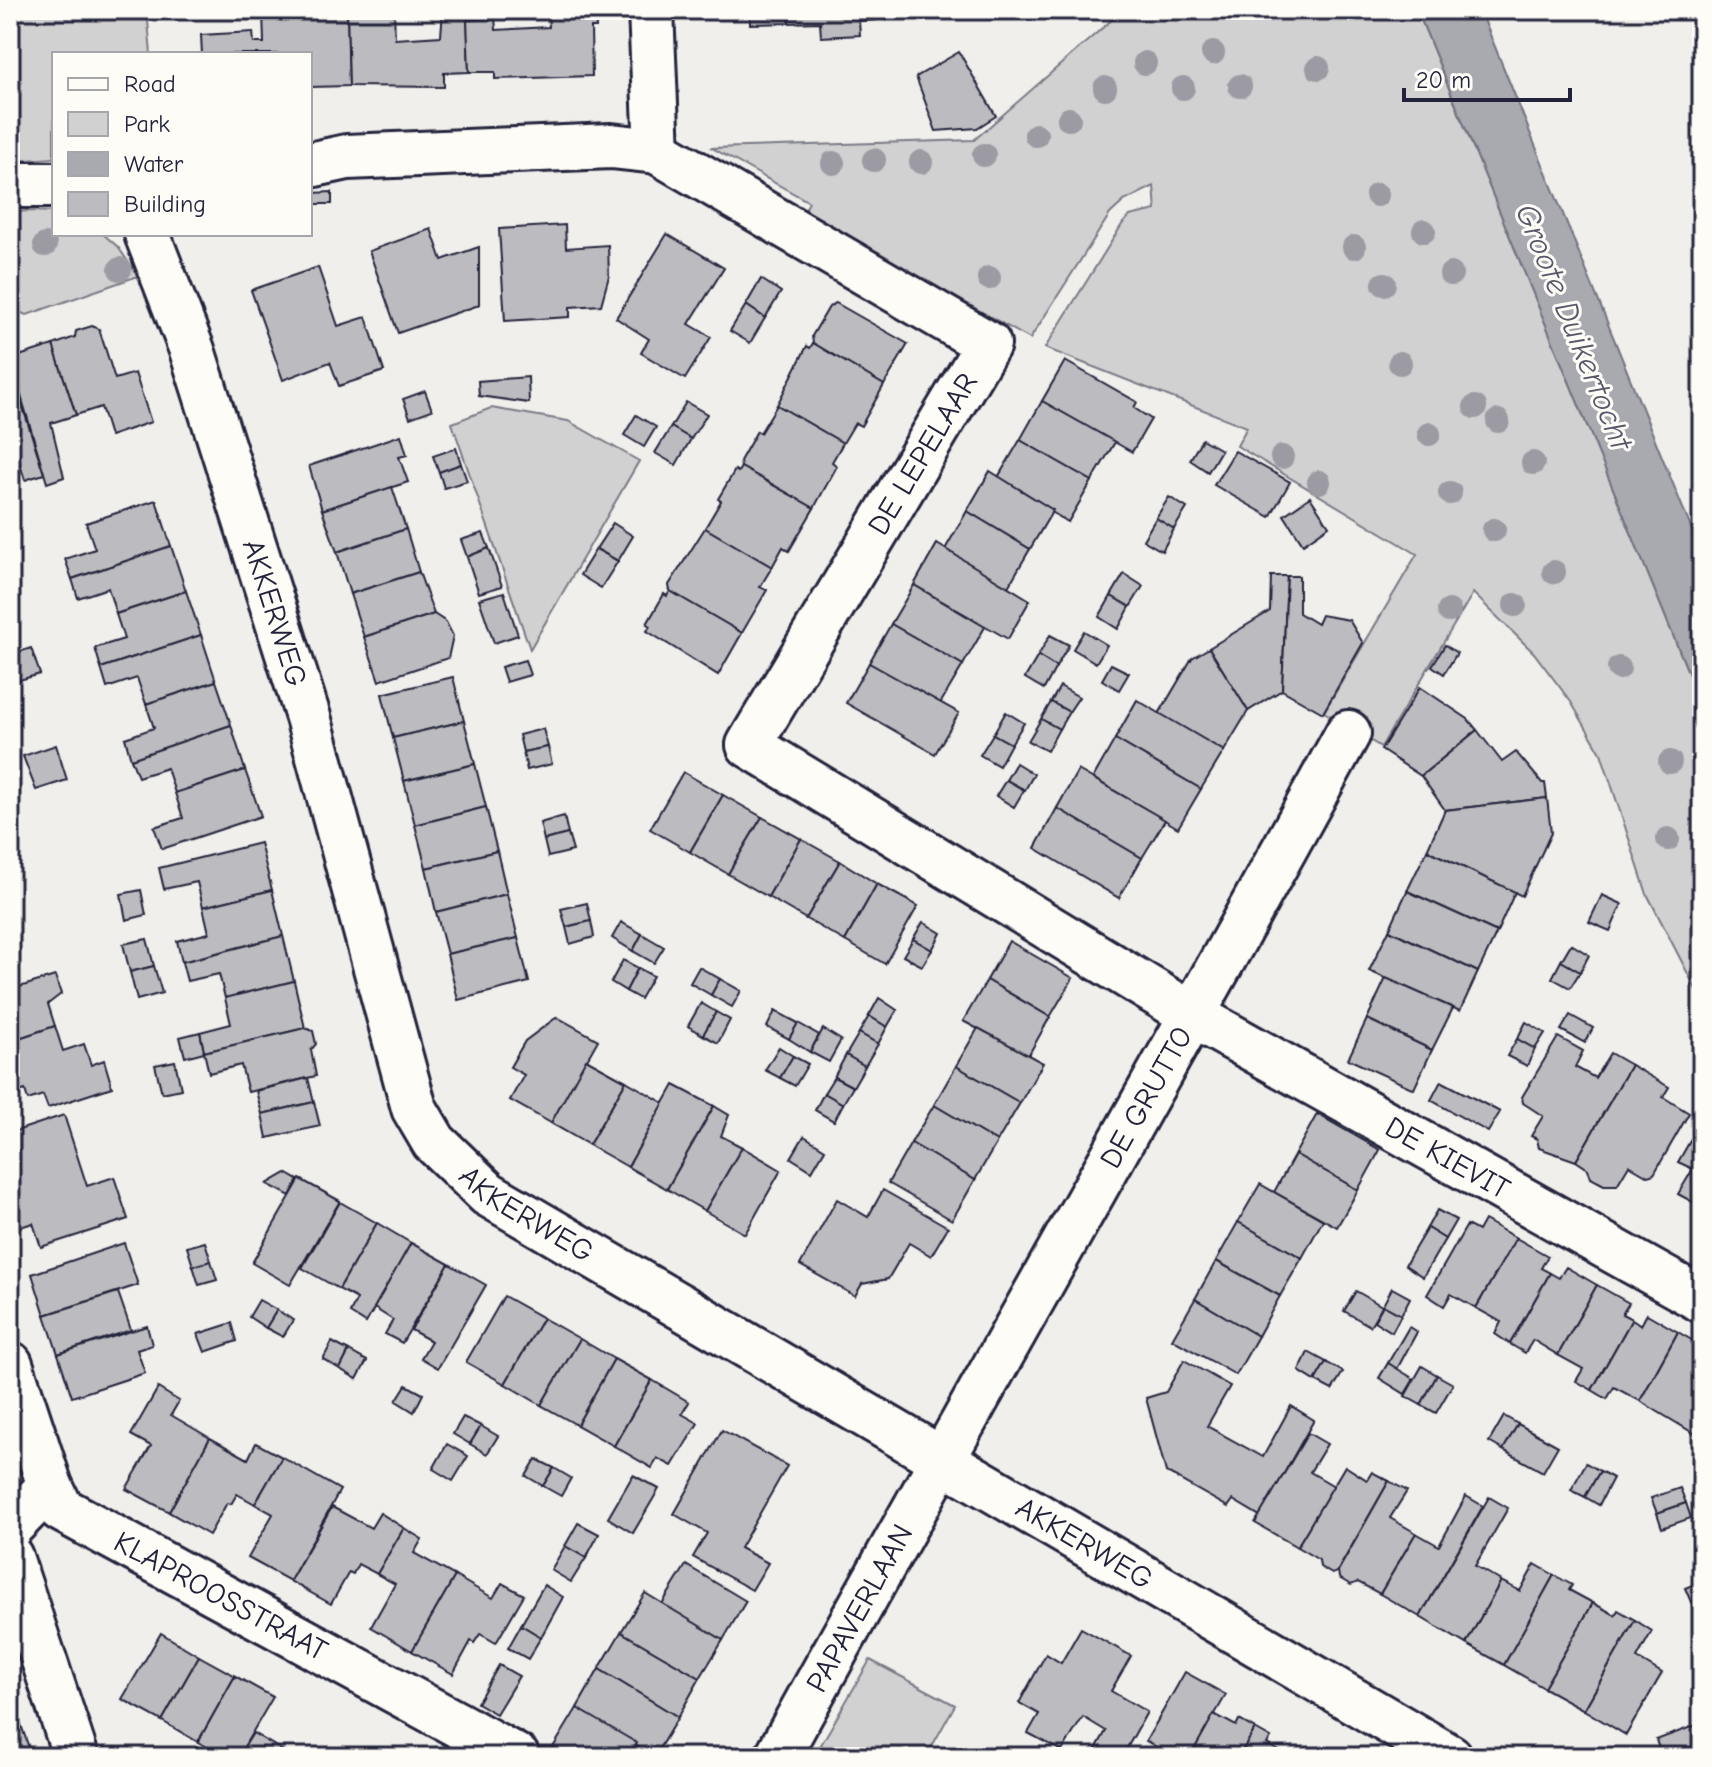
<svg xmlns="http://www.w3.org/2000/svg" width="1712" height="1767" font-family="'Comic Neue',sans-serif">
<rect width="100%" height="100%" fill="#f0efec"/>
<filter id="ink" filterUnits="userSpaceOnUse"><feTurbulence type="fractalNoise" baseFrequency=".0125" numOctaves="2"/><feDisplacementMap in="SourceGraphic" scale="16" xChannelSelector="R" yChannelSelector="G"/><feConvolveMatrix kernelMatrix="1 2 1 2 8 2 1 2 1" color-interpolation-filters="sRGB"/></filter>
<g filter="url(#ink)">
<g fill="#d2d1d1" stroke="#7a7a86" stroke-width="2">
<polygon points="10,10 147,10 151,54 54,54 54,158 10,161"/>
<polygon points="1123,10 1417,10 1702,706 1702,1001 1647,894 1601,753 1571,702 1534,653 1473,593 1381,747 1324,712 1417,554 1237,446 1247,427 1045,348 1123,223 1130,216 1156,210 1154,186 1124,201 1110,214 1030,339 804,212 809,202 712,148 974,140"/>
<polygon points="27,211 54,212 54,234 103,234 118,247 138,276 27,315 10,309 10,213"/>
<polygon points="491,408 568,421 639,461 530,649 452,423"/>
<polygon points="870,1660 955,1705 926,1757 814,1757"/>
</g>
<polygon fill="#a9a9b0" stroke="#737381" stroke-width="2" points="1417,10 1480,10 1702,555 1702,706"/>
<g fill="#bcbcc0" stroke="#22223b" stroke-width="2">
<polygon points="263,10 347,10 349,86 310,87 310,54 202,54 201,35 253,32 254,43 264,43"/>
<polygon points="347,10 394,10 395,39 441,36 443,10 467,10 469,72 444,73 444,87 349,86"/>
<polygon points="548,10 595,10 596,28 591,28 592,76 495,79 495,72 469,72 467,20 495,18 496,30 549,27"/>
<polygon points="750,10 789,10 789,23 750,24"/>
<polygon points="789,10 876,10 876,20 859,21 860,35 821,37 820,22 789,23"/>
<polygon points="959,52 996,116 977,128 936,131 916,77"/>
<polygon points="332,192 332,204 312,204 312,193"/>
<polygon points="565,225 566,248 608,245 609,276 601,305 570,307 570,317 505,321 499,229"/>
<polygon points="431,229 442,260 479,247 479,305 398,333 369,251"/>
<polygon points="667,234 724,268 689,324 711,337 685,379 641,353 649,339 616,318"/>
<polygon points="318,267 338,326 366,317 384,371 339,386 330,362 283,380 251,290"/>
<polygon points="761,279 781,292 765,318 746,305"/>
<polygon points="836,303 908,344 884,385 813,343 812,336 829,307"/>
<polygon points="746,305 765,318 750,343 730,331"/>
<polygon points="92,326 99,329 115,379 135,373 151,422 110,436 101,407 76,415 53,345 75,337 76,331"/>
<polygon points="813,343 884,385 861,426 855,423 843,443 777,405 807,346 810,348"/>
<polygon points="53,345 76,415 51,423 64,477 47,483 10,359"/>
<polygon points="1065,361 1137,402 1134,408 1151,419 1132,452 1042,401"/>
<polygon points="10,367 44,474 25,480 10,433"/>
<polygon points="528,377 529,403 479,396 478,381"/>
<polygon points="425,391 432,410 410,418 403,399"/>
<polygon points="1042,401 1115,442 1092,481 1020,440"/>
<polygon points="686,402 707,414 691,439 671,427"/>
<polygon points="777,405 843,443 832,462 837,466 814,508 741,467 740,461 757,431 760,433"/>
<polygon points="636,415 656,427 644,447 624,435"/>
<polygon points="671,427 691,439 676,465 655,453"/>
<polygon points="401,435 407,455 399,457 408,482 322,510 309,466"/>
<polygon points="1202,439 1221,450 1208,472 1190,460"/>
<polygon points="1020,440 1092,481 1068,522 997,479"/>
<polygon points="456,448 461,464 439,472 433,456"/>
<polygon points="1235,451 1290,482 1270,517 1214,485"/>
<polygon points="461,464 467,481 444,488 439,472"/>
<polygon points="741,467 814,508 789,551 783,547 772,567 705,528 721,501 718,499 735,470 738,472"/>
<polygon points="990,471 1053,510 1030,549 967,511"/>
<polygon points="392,487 406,529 337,552 322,510"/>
<polygon points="1169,497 1187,508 1174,529 1156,518"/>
<polygon points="1310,497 1329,526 1303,544 1284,515"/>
<polygon points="156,500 171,546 72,579 65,559 95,549 86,523"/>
<polygon points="967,511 1030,549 1008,587 944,551"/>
<polygon points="1156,518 1174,529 1162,551 1143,540"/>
<polygon points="613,523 633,536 618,561 596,549"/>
<polygon points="705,528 772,567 760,587 767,590 742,633 670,591 669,585"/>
<polygon points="406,529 419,572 350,594 337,552"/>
<polygon points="483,533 489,548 467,557 461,540"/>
<polygon points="937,544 1030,600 1008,639 914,585"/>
<polygon points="171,546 186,591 116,614 108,588 78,598 72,579"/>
<polygon points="489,548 502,586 479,593 467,557"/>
<polygon points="596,549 618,561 601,588 580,575"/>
<polygon points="419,572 434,614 364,637 350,594"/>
<polygon points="1124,574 1143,586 1130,607 1111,596"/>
<polygon points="1271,576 1287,576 1282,690 1248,711 1209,648 1270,611"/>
<polygon points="1287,576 1299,576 1299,613 1317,624 1321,615 1349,620 1363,643 1323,713 1282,690"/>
<polygon points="914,585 985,627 963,665 891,624"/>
<polygon points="186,591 201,635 101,668 95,648 124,639 116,614"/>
<polygon points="670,591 742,633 718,675 647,631 650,626 647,624 664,594 667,596"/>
<polygon points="504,592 518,635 494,643 479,599"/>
<polygon points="1111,596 1130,607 1118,629 1099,617"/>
<polygon points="434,614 446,622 453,636 448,658 379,681 364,637"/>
<polygon points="891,624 963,665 940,704 869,663"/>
<polygon points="1084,631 1107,645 1096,663 1073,649"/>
<polygon points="201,635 216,681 146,704 137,678 107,688 101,668"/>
<polygon points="1050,635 1069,645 1056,667 1038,656"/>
<polygon points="1445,645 1457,653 1444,674 1432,666"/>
<polygon points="31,648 40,674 16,681 10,655"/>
<polygon points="1209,648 1248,711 1224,751 1159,714 1192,658"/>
<polygon points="1038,656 1056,667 1044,689 1025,678"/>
<polygon points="525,660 530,675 506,682 501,667"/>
<polygon points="869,663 959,713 935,754 846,703"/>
<polygon points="1111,664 1129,673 1119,690 1102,680"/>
<polygon points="453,677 464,721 393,738 382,694"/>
<polygon points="216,681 231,725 131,759 125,738 154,728 146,704"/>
<polygon points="1060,686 1079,697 1069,712 1051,702"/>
<polygon points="1420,687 1468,719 1477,730 1421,776 1381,750"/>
<polygon points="1137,700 1224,751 1201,789 1115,739"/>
<polygon points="1051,702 1069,712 1059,729 1041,719"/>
<polygon points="1006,712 1024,723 1011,744 993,734"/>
<polygon points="1041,719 1059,729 1047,751 1028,741"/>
<polygon points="464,721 475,764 404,781 393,738"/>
<polygon points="231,725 245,770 175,793 167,768 138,777 131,759"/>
<polygon points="543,729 548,747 523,752 519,735"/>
<polygon points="1477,730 1502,762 1516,752 1542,783 1545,783 1547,798 1445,810 1421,776"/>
<polygon points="993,734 1011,744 999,766 980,755"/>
<polygon points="1115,739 1201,789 1178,828 1093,778"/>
<polygon points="56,745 67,780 36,790 23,756"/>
<polygon points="548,747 552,764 527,770 523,752"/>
<polygon points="1016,763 1034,774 1025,790 1006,780"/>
<polygon points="475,764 486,807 415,825 404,781"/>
<polygon points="245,770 261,816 162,849 154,827 183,818 175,793"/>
<polygon points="1078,770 1165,820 1142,858 1057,808"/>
<polygon points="683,772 723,795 690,852 650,829"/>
<polygon points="1006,780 1024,790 1014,807 996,796"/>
<polygon points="723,795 762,817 728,874 690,852"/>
<polygon points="1547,798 1551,833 1522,896 1427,850 1445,810"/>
<polygon points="486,807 497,851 426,868 415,825"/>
<polygon points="1057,808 1142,858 1119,898 1035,848"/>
<polygon points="564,816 568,834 544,840 540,823"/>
<polygon points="762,817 801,839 768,897 728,874"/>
<polygon points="568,834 573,851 548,857 544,840"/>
<polygon points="801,839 840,861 806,919 768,897"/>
<polygon points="260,843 272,890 203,907 197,882 164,889 159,868"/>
<polygon points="1427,850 1515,892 1497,932 1407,891"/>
<polygon points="497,851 507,894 436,912 426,868"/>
<polygon points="840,861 877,884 845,941 806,919"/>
<polygon points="877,884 918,906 885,964 845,941"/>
<polygon points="141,890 146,915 126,920 121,894"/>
<polygon points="272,890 283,936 182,962 177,941 209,933 203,907"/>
<polygon points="1407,891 1497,932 1478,972 1389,930"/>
<polygon points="507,894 518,938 447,954 436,912"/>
<polygon points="1602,895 1622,904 1610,931 1589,922"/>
<polygon points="587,903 591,921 566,927 561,909"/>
<polygon points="591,921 594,937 570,944 566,927"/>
<polygon points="621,922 642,934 633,951 612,938"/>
<polygon points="923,922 941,933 932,950 913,939"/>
<polygon points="1389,930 1478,972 1460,1011 1369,971"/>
<polygon points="642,934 664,947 654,963 633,951"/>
<polygon points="283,936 294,981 225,998 219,974 187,981 182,962"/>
<polygon points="518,938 529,982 458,1000 447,954"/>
<polygon points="147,939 154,966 130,972 123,944"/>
<polygon points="913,939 932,950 922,966 903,956"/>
<polygon points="1009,941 1073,978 1050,1017 987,980"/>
<polygon points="1571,944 1589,955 1580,972 1561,961"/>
<polygon points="623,960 638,968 626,991 611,982"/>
<polygon points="1561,961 1580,972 1570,988 1552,978"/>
<polygon points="154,966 162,993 137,1000 130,972"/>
<polygon points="699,967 720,979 711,995 690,983"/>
<polygon points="638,968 653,976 640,999 626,991"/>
<polygon points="55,976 61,994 48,1004 55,1026 10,1041 10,990"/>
<polygon points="1386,978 1453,1008 1432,1050 1367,1019"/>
<polygon points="720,979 741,991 732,1007 711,995"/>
<polygon points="987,980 1050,1017 1028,1056 963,1021"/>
<polygon points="294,981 305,1028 204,1052 200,1032 231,1024 225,998"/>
<polygon points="879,998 897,1010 887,1027 869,1016"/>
<polygon points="701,1003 716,1012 703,1035 688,1026"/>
<polygon points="775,1011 798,1023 789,1039 767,1027"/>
<polygon points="716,1012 730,1020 718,1043 703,1035"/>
<polygon points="1570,1015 1593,1028 1585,1043 1561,1030"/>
<polygon points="869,1016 887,1027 878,1044 859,1033"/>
<polygon points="557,1017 598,1040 551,1123 510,1100 524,1075 510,1067 525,1041"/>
<polygon points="1367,1019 1432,1050 1414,1089 1348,1059"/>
<polygon points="1526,1022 1545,1033 1535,1049 1517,1039"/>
<polygon points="798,1023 819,1035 810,1052 789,1039"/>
<polygon points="55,1026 63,1051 84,1044 91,1065 104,1060 112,1087 48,1108 43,1095 28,1100 25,1090 10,1095 10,1041"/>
<polygon points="305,1028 313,1031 316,1044 311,1050 316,1076 248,1092 241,1065 209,1073 204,1052"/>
<polygon points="978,1028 1043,1063 1020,1103 956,1066"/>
<polygon points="823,1029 841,1040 829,1062 810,1052"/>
<polygon points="200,1032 204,1052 185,1057 180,1037"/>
<polygon points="859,1033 878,1044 865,1066 846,1055"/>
<polygon points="1558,1037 1583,1051 1575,1067 1595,1078 1610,1053 1631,1065 1576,1161 1539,1148 1537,1139 1531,1136 1543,1116 1523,1103 1522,1097"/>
<polygon points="1517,1039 1535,1049 1527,1066 1507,1056"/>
<polygon points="779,1047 793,1056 780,1078 765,1070"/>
<polygon points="846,1055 865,1066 853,1087 834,1077"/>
<polygon points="793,1056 808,1064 795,1086 780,1078"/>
<polygon points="586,1059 626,1081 589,1145 551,1123"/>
<polygon points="175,1061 181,1089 162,1093 155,1065"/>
<polygon points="1631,1065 1669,1087 1663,1097 1689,1113 1654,1174 1648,1176 1629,1165 1617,1185 1604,1185 1591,1178 1588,1169 1576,1161"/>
<polygon points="956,1066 1020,1103 997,1142 934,1105"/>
<polygon points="834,1077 853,1087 843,1104 824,1093"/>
<polygon points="308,1078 314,1102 262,1114 256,1091"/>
<polygon points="626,1081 664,1103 628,1167 589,1145"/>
<polygon points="1441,1081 1500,1112 1488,1132 1431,1100"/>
<polygon points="674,1085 714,1106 667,1189 628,1167"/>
<polygon points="824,1093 843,1104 834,1121 815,1110"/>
<polygon points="314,1102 320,1126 267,1138 262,1114"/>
<polygon points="934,1105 997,1142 975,1180 911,1143"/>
<polygon points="714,1106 729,1115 721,1136 742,1147 705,1211 667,1189"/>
<polygon points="1317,1114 1380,1150 1358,1190 1295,1154"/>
<polygon points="64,1115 87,1186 114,1177 128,1219 41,1247 33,1223 17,1228 10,1207 10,1133"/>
<polygon points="1701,1122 1702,1202 1700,1206 1678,1194 1693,1169 1678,1162"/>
<polygon points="804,1136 825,1149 812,1171 791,1158"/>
<polygon points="911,1143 975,1180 952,1220 888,1183"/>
<polygon points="742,1147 781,1170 745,1234 705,1211"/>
<polygon points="1295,1154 1358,1190 1337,1227 1274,1192"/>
<polygon points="286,1173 298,1180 290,1196 267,1184"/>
<polygon points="300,1179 340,1201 290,1285 252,1263"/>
<polygon points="1260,1184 1323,1220 1302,1258 1238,1222"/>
<polygon points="883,1190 948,1227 931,1256 909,1243 888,1279 862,1284 855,1296 800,1265 837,1199 868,1217"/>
<polygon points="340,1202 377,1223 339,1289 302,1268"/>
<polygon points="1437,1210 1456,1220 1445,1239 1427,1228"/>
<polygon points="1484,1220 1516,1238 1476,1308 1451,1294 1444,1306 1427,1295 1467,1225 1478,1231"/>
<polygon points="1238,1222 1302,1258 1280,1296 1216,1261"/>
<polygon points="377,1223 411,1243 366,1323 350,1313 357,1299 339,1289"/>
<polygon points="1427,1228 1445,1239 1423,1277 1405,1265"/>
<polygon points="1516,1238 1548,1256 1541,1268 1550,1273 1510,1344 1495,1334 1501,1322 1476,1308"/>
<polygon points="205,1242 211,1261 193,1266 187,1247"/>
<polygon points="124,1243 138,1285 45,1315 32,1274"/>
<polygon points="411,1243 449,1264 402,1343 385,1334 393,1320 374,1308"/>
<polygon points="211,1261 217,1280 199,1285 193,1266"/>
<polygon points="1216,1261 1280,1296 1258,1336 1195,1299"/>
<polygon points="449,1264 486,1285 438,1368 421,1358 431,1341 411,1330"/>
<polygon points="1566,1267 1597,1285 1558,1355 1533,1340 1525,1353 1510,1344 1550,1273 1559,1278"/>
<polygon points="1597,1285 1629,1303 1622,1314 1632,1319 1592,1390 1576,1381 1583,1369 1558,1355"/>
<polygon points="1392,1288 1410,1298 1401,1315 1383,1305"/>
<polygon points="1356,1291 1382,1306 1370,1326 1344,1311"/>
<polygon points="118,1292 131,1330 58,1354 45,1315"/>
<polygon points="504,1296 543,1318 505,1384 466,1362"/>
<polygon points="1195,1299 1258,1336 1236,1375 1172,1339"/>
<polygon points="259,1300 277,1310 266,1328 249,1317"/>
<polygon points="1383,1305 1401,1315 1392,1332 1374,1321"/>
<polygon points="277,1310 293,1320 283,1337 266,1328"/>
<polygon points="1647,1314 1678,1332 1640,1401 1614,1387 1607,1399 1592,1390 1632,1319 1641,1325"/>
<polygon points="543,1318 580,1339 541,1405 505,1384"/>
<polygon points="232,1323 237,1341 205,1352 198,1334"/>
<polygon points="147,1326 152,1345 137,1350 145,1373 72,1397 58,1354"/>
<polygon points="1409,1327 1417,1332 1397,1369 1388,1363"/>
<polygon points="1678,1332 1702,1346 1702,1428 1695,1434 1640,1401"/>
<polygon points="580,1339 614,1359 577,1425 541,1405"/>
<polygon points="332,1342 349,1351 340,1369 323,1359"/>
<polygon points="349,1351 367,1361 357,1379 340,1369"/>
<polygon points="1308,1352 1326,1362 1315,1381 1299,1371"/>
<polygon points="614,1359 652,1380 614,1446 577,1425"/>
<polygon points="1184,1360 1230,1386 1207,1426 1263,1457 1291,1406 1314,1420 1260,1516 1233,1500 1228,1507 1166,1472 1146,1398 1166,1392"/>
<polygon points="1326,1362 1343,1372 1332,1390 1315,1381"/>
<polygon points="1388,1363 1414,1379 1405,1394 1379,1378"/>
<polygon points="1422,1366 1437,1375 1421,1405 1405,1396"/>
<polygon points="1437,1375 1453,1384 1436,1413 1421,1405"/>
<polygon points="652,1380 689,1402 682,1414 698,1423 672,1466 657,1458 652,1468 614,1446"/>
<polygon points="406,1385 423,1394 414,1412 396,1401"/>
<polygon points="158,1388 179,1401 171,1415 210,1438 169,1512 126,1489 151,1446 131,1435"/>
<polygon points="1504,1416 1518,1424 1503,1450 1489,1442"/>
<polygon points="463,1417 481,1426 470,1444 453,1434"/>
<polygon points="1518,1424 1558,1446 1543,1472 1503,1450"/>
<polygon points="481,1426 498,1436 487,1454 470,1444"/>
<polygon points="722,1430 787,1466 740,1548 768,1563 752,1590 693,1557 707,1533 674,1514"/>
<polygon points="1308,1433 1327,1444 1310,1472 1334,1486 1297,1547 1255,1523"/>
<polygon points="210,1438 248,1459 256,1443 282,1457 255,1504 237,1494 231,1504 227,1503 209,1535 169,1512"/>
<polygon points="447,1444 468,1456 453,1481 433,1469"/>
<polygon points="282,1457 340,1490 290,1581 248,1558 273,1514 255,1504"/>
<polygon points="536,1459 554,1468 543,1486 526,1476"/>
<polygon points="1586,1463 1600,1471 1585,1497 1571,1490"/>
<polygon points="1345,1466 1367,1480 1372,1472 1389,1481 1337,1572 1332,1574 1320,1567 1319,1560 1297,1547"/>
<polygon points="554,1468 571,1478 561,1496 543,1486"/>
<polygon points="1600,1471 1613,1478 1599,1505 1585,1497"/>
<polygon points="633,1475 659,1489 633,1533 608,1518"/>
<polygon points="1389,1481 1407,1491 1390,1518 1416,1533 1380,1594 1358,1582 1351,1585 1339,1578 1338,1571"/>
<polygon points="1680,1488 1686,1503 1657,1513 1651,1498"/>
<polygon points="1466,1496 1483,1506 1420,1617 1380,1594 1416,1533 1439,1546"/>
<polygon points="1489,1497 1508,1508 1475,1566 1501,1581 1466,1644 1420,1617"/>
<polygon points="1686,1503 1691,1518 1662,1528 1657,1513"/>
<polygon points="332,1507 371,1528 380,1513 404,1528 377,1574 358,1564 353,1574 349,1572 331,1604 290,1581"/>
<polygon points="578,1523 599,1534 586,1558 565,1546"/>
<polygon points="404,1528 422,1539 414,1553 455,1576 412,1651 371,1627 395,1584 377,1574"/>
<polygon points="565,1546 586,1558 571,1582 551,1570"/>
<polygon points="1535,1564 1554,1575 1504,1665 1466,1644 1501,1581 1520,1591"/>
<polygon points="686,1565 746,1601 723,1640 662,1604"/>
<polygon points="1554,1575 1572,1585 1569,1590 1593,1603 1544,1688 1504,1665"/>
<polygon points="455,1576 493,1598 502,1583 524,1595 496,1643 480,1634 474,1643 471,1641 453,1674 412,1651"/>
<polygon points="1702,1581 1702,1598 1691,1602 1685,1588"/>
<polygon points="544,1585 563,1597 541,1637 521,1625"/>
<polygon points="645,1593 723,1640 700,1678 621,1632"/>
<polygon points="1702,1598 1702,1615 1696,1618 1691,1602"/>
<polygon points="1593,1603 1615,1615 1618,1610 1635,1620 1584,1710 1544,1688"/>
<polygon points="1635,1620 1652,1631 1637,1658 1662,1673 1626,1735 1584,1710"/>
<polygon points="521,1625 541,1637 528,1659 508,1648"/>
<polygon points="1081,1628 1131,1656 1111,1691 1147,1712 1122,1757 1092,1756 1106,1731 1083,1717 1062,1751 1028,1733 1039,1714 1019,1703 1046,1654 1061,1663"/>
<polygon points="621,1632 700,1678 678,1717 599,1669"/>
<polygon points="161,1633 199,1656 162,1721 122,1699"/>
<polygon points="199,1656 235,1676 198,1742 162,1721"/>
<polygon points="499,1665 519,1676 496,1714 477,1703"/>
<polygon points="599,1669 678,1717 654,1757 577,1708"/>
<polygon points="1185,1672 1226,1695 1190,1757 1174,1757 1146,1741"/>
<polygon points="235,1676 273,1697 238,1757 224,1757 198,1742"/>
<polygon points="14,1704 30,1751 10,1757 10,1706"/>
<polygon points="577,1708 637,1743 629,1757 567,1757 552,1749"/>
<polygon points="1214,1714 1236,1726 1239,1720 1255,1729 1239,1757 1190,1757"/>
<polygon points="1702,1723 1702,1754 1662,1757 1656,1740"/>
<polygon points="1255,1729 1271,1738 1267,1744 1289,1757 1239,1757"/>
<polygon points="253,1733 287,1753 284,1757 238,1757"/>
</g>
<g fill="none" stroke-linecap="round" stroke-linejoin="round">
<g stroke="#22223b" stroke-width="50">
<g id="minor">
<polyline points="651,10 657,151"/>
<path id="s1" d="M310,165L347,157L611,146L657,151L988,344L749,745L1194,1016L1702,1300"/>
<polyline points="10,185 54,185"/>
<path id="s2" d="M147,234L192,350L308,717L414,1108L434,1142L488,1194L1450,1757"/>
<path id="s3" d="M10,1364L50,1486L61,1509L517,1757"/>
<polyline points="10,1527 50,1486"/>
<polyline points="10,1557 76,1757"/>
<path id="s4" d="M777,1757C965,1414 1161,1077 1348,733"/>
</g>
</g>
<use href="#minor" stroke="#fdfcf7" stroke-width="44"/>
</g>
<g fill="#9c9ba3">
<circle cx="1213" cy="53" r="12"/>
<circle cx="1145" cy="63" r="12"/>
<circle cx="1318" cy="68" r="12"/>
<circle cx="1240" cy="86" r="12"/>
<circle cx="1105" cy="88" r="12"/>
<circle cx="1183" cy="88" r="12"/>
<circle cx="1069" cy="119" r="12"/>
<circle cx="1036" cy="135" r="12"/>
<circle cx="984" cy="155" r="12"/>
<circle cx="874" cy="160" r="12"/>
<circle cx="921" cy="162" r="12"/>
<circle cx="833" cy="163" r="12"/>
<circle cx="1377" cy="195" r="12"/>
<circle cx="1424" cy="231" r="12"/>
<circle cx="45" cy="245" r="12"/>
<circle cx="1354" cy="247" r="12"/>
<circle cx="120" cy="269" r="12"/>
<circle cx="1451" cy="274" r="12"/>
<circle cx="989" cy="278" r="12"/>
<circle cx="1384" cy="284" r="12"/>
<circle cx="1400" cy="363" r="12"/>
<circle cx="1475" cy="407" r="12"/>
<circle cx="1498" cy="421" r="12"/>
<circle cx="1429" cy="434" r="12"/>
<circle cx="1282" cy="457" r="12"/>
<circle cx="1533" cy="463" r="12"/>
<circle cx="1319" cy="482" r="12"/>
<circle cx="1450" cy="493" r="12"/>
<circle cx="1494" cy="530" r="12"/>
<circle cx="1554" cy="572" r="12"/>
<circle cx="1515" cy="605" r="12"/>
<circle cx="1449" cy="611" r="12"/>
<circle cx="1619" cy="668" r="12"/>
<circle cx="1670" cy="762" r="12"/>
<circle cx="1668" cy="839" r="12"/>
</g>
</g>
<g text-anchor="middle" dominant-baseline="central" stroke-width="6" stroke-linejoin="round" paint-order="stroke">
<g font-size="30" fill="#22223b" stroke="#fdfcf7">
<text transform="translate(923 454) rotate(-59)">DE LEPELAAR</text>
<text stroke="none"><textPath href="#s2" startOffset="400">AKKERWEG</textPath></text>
<text stroke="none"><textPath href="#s4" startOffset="756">DE GRUTTO</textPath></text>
<text stroke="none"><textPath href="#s1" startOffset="2010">DE KIEVIT</textPath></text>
<text stroke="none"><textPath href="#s2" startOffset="1072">AKKERWEG</textPath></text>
<text stroke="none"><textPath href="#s2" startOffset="1720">AKKERWEG</textPath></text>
<text stroke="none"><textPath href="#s3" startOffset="336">KLAPROOSSTRAAT</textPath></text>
<text stroke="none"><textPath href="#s4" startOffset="170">PAPAVERLAAN</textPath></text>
</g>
<g font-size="32" font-style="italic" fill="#58586a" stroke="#fdfcf7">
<text transform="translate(1574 327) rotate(68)">Groote Duikertocht</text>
</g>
</g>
<rect width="1712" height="1767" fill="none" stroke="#fdfcf7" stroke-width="40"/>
<rect x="20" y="20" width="1672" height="1727" fill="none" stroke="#22223b" stroke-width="3" filter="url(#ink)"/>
<rect x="52" y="52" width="260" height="184" fill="#fdfcf7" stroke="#a5a5ac" stroke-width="2"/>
<rect x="68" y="78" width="40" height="12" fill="#fdfcf7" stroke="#a5a5ac" stroke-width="2"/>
<text x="124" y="92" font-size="24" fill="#22223b">Road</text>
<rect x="68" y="112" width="40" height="24" fill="#d2d1d1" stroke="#a5a5ac" stroke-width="2"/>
<text x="124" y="132" font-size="24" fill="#22223b">Park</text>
<rect x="68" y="152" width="40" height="24" fill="#a9a9b0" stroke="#a5a5ac" stroke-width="2"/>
<text x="124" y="172" font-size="24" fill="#22223b">Water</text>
<rect x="68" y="192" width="40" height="24" fill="#bcbcc0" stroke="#a5a5ac" stroke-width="2"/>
<text x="124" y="212" font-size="24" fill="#22223b">Building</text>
<path d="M1404 88v12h166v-12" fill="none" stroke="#22223b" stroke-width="4"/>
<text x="1416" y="88" font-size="24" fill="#22223b" stroke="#fdfcf7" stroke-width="6" paint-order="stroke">20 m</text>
</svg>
